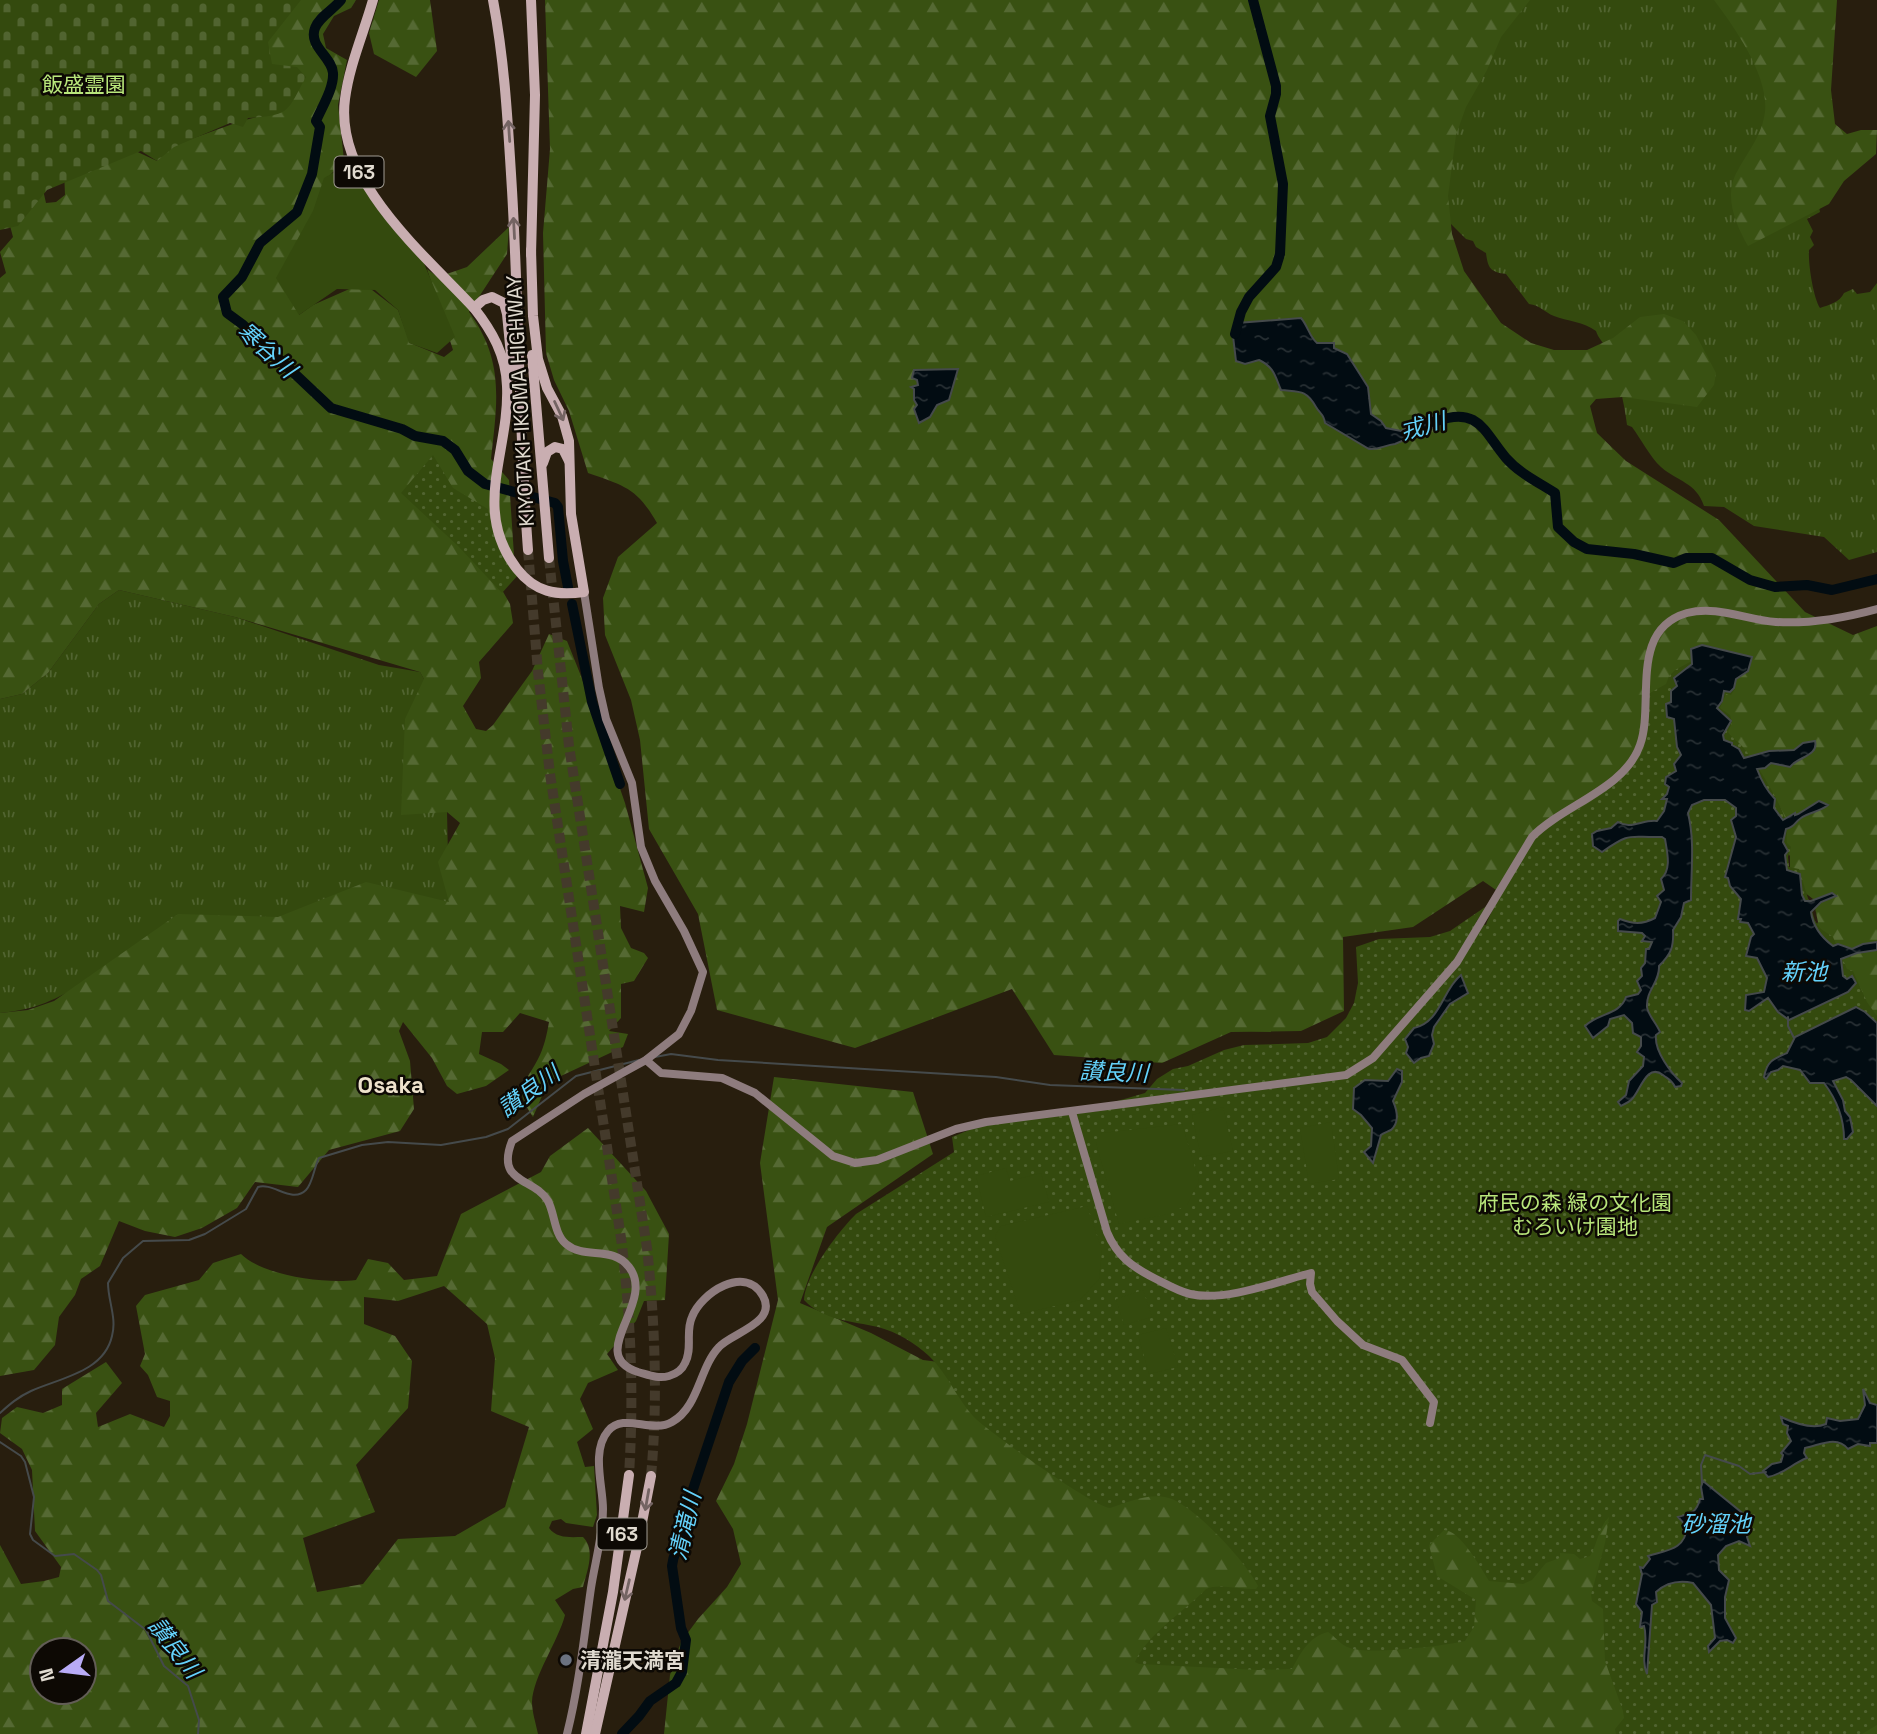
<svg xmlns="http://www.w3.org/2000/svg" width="1877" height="1734" font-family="'Space Grotesk','Noto Sans JP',sans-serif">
<defs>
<pattern id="grass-tufts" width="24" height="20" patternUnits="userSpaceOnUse" patternTransform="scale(1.75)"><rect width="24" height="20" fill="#344a0e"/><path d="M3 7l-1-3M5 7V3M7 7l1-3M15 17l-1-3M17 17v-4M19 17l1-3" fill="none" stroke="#516430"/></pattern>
<pattern id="forest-firs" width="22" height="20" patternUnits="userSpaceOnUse" patternTransform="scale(1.75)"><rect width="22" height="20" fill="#395112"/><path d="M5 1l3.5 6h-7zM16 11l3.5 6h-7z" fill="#556933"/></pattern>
<pattern id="cemetery-stones" width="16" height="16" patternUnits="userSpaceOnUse" patternTransform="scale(1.75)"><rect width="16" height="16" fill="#344a0e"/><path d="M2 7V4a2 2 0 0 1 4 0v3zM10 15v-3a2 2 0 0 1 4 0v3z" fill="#516430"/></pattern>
<pattern id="park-dots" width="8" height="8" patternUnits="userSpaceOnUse" patternTransform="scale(1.75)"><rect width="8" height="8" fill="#344a0e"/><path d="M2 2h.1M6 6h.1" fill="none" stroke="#516430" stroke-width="1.8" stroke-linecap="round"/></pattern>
<pattern id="water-ripples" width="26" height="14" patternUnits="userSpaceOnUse" patternTransform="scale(1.75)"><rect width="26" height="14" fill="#020c12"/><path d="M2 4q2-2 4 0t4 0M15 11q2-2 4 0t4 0" fill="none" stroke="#272f33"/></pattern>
</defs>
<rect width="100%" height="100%" fill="#281e0e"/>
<g fill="url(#grass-tufts)">
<path d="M1486,0H1778L1820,212L1807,219L1813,231L1810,237L1814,245L1809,250C1808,263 1813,297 1820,308C1829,305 1840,302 1844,293L1853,289L1857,294L1870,292L1877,283V552L1849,560L1824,537L1754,526L1724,507L1704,506C1696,482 1678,482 1661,467C1650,457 1641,439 1632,427L1627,425C1624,400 1617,372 1607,350C1604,343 1598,338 1596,331C1584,322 1567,321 1554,316C1544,312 1540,305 1529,304L1506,274C1490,272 1488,268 1486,253L1476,247L1473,241L1466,239L1449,222L1443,179Z"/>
<path d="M119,590L235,617L379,665L420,672L424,679L447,812L449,902L87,981C55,1000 38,1009 0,1013V699L22,694L48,673L99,604Z"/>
</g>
<g fill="url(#forest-firs)" fill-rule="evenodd">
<path d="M94,0H99L41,181L46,203L56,202L65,195L64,169L129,148L157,161L169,147L241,121L257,117L273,69C255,41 279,22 296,0H356L351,8L334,16L323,34L326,48L347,60L338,105L344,160L323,183L299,315L313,305L363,283L398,310L410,343L444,357L453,350L427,269L438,277L467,267L509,227L507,254L469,312C505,361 497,403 491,459L509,480L514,555L489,567L510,604L513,623L479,662L481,678L463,706L476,729L486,731L493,725L532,671L549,634L567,641L581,676L625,803L648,888L644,912L620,906L621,928L631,948L644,953L648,958L634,981L621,984V1018L609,1031L628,1034L623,1047L548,1082L533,1117C513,1087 524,1086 538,1059C544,1048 547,1034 549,1022L520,1013L503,1032H482L479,1054L501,1064L509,1070L486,1086L457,1094L447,1086L432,1058L403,1022L399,1031L410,1061L414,1109L400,1131L329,1150L298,1187L255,1182L237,1208L202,1228L175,1237L145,1231L119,1221L100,1266L81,1279L75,1295L59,1317L55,1345L34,1370L0,1376V1013L28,1010L54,1001L178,914L278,917L366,882L449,902L438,862L460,823L447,812L401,815L405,719L424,679L420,672L235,617L119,590L99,604L48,673L22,694L0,699V278L6,273L0,252L13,237L8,218Z"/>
<polygon points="379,0 430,0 437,51 416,77 374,54 369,33"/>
<path d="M545,0H1530L1501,37L1487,70L1466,107L1456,135L1448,196L1452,234L1464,271L1501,323L1531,343L1554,350H1587L1613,338L1640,317L1664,314L1683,321L1696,335L1716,373L1714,385L1697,407L1623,397L1596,399L1590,406L1597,433L1626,461L1719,520L1805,612L1853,635L1877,626V1048L1806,947L1818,922L1813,899L1790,881V856L1768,828L1877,1254V1734H664L670,1675L681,1642L698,1619L727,1587L741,1564L733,1529L716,1501L734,1464L747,1424L778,1300L760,1163L774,1077L913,1092L933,1154L827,1227L800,1303L871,1333L923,1360L962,1365L1525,910L1483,881L1413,927L1343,937L1344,1011L1301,1031L1231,1032L1162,1063L1054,1055L1012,989L855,1048L717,1010L698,914L649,829L640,740L631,700L605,635L603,598L618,557L657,523C637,488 625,486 588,473L569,411L554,380L546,353L543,233L550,149Z"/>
<path d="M1714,0H1837L1831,90L1835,124L1847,134L1861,130H1877L1876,154L1844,181L1829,204L1748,246C1735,223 1723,195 1738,170C1749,150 1762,135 1765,112C1769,76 1735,28 1714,0Z"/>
<path d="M588,1128L646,1191L669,1234L665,1300L644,1301L636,1321L607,1354L618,1370L588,1383L580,1399L593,1429L577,1442L585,1467L594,1466L597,1515L593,1527L566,1523L561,1519L552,1521L549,1528C557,1539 571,1537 583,1537C596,1550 587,1571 583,1587L573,1589L555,1600L565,1615C558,1642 533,1676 532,1702C532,1712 536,1724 538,1734H0V1545L21,1584L44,1581L59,1577L61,1567L35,1531L32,1470L22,1449L0,1433L2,1418L17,1407L43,1413L62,1405V1389L106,1362L122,1383L96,1413L98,1427L130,1414L164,1427L170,1416V1401L157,1397L148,1375L140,1366L145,1354L136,1306L145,1295L199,1280L213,1263L241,1254C263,1276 325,1284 356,1280L368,1259L388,1263L404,1280L437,1276L461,1214L541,1172L550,1156ZM444,1286L487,1324L495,1358L491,1411L529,1427L505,1507L455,1536L398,1539L363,1584L317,1592L303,1538L375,1512L356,1465L408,1408L412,1361L395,1336L364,1324V1297L398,1301ZM42,1650H84V1692H42Z"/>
</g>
<path fill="url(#cemetery-stones)" d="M0,0H301L268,42L272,64L297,67L306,77C286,113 291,115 248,118L243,127L230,123L174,147L157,161L141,151L47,190L18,226L0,230Z"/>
<g fill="url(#park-dots)">
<polygon points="433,455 453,488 488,509 500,552 519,574 502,593 458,546 401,493"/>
<path d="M1703,655L1724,672L1735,689L1731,695L1726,694L1720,708L1730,715L1732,723L1728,732C1732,738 1736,740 1740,744C1752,755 1786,810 1787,826C1788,831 1786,837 1787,843L1791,847L1788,857L1789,867L1799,869L1815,921L1821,929L1833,937L1847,969L1853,971L1867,1002L1877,1016V1725L1862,1734H1616L1615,1729L1624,1718L1623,1711L1605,1661L1603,1609L1592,1601L1591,1595L1605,1543L1609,1517C1598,1528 1598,1543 1590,1556L1580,1559L1574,1554L1560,1553V1558L1546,1563L1532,1580L1523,1584L1489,1581C1481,1568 1460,1530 1444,1530L1429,1545L1437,1576L1476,1600L1474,1627L1465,1641C1444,1646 1368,1655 1350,1648C1340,1645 1336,1637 1328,1632C1309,1637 1301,1652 1292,1669L1258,1670L1139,1664L1135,1662C1147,1634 1185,1611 1206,1589C1220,1583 1240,1590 1256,1589L1258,1586C1246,1562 1195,1506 1169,1498C1150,1492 1128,1502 1110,1508C1093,1507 994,1435 977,1420C958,1402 949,1375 929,1356C915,1343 897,1332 878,1327C852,1321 824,1321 804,1300C805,1275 838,1232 856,1214L954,1152L952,1137L979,1126L1098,1111L1107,1104L1145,1093L1157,1079L1173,1069L1188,1066L1224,1050L1244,1045L1308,1043L1327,1037L1346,1018L1354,1003L1358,983L1356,947L1379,939L1430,937L1450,931L1488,905L1476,922L1486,925C1490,911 1529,843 1540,833C1549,824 1562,819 1572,813C1599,797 1630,778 1644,749L1648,694L1666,684L1669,676L1675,670Z"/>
</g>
<g fill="#344a0e">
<polygon points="347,165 383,216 423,261 455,337 437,353 409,343 398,310 375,290 337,289 299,315 276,278 313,211 324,178"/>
<polygon points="1223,1107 1233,1151 1201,1157 1192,1115"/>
<polygon points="1331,1122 1339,1179 1309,1184 1300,1128"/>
<polygon points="1182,1124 1199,1181 1187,1205 1169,1214 1119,1224 1096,1143 1102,1133"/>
<polygon points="1006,1168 1010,1181 1041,1173 1049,1202 986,1217 976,1176"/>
<polygon points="1087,1206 1102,1251 1099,1279 1080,1300 1021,1314 995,1236 1001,1226"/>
<polygon points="1143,1290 1152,1317 1124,1325 1116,1299"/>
<polygon points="1166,1328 1178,1367 1149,1374 1138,1335"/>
</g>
<g fill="url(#water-ripples)" stroke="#454a4b" stroke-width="2">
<path d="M1301,318C1308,326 1309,336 1317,343H1334V348L1347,354L1368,387L1371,414L1381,421L1386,428L1401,431L1427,419L1430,416L1447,415L1449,421L1395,444C1385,445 1379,450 1369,449L1325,423C1324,414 1320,414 1316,407C1306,389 1299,392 1281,390C1275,376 1274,367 1259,360L1245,364L1236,361L1233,336L1237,323Z"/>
<polygon points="958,369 949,400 937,405 930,417 919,423 914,409 917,405 914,400 914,389 911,387 918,385 917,380 912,378 914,370"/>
<path d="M1702,645L1752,657L1748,671L1736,679L1734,688L1730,692L1724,691L1722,701L1717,708L1731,721L1723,735L1724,740L1732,743V745L1739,749L1744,758L1769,751L1794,750L1803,743L1815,741C1819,756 1797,757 1790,767L1771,763L1765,768L1757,769C1761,780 1767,791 1775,799L1774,808L1783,820L1795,813V815L1798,814L1819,801L1828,805C1820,812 1809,812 1801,818C1794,823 1795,827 1786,829L1783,842L1788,851L1785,855L1787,870L1800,874L1802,895L1805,901H1811L1832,893L1836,896L1821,902L1811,912C1813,927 1821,937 1833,946L1838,944L1852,949L1863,944L1877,942V950L1857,953L1841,959L1843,976L1847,979L1852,976L1856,983L1848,992L1789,1020L1778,1012L1768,998L1749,1011L1745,1010L1746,995L1764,992L1767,978L1757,958L1746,956L1751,937L1754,934L1748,923L1740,922L1741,919H1738L1741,899L1730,886L1728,878L1725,877L1736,837L1731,820L1736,816V808L1725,800H1704L1692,805L1688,813C1695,842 1691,869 1691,900L1684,903L1681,917L1673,930C1674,947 1671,954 1659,966C1660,982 1646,990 1647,1007C1648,1015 1657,1024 1660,1032L1656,1035C1654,1051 1671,1073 1682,1083L1681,1086L1675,1087C1672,1080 1668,1079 1663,1075C1646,1062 1640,1093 1631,1100C1628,1103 1624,1104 1621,1106L1618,1102L1626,1095L1629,1081L1643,1066L1644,1057L1637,1052L1641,1046V1037L1633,1033L1632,1023L1624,1015L1610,1019L1608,1026L1593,1038L1585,1026C1598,1013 1620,1015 1626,997L1638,994L1641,990L1637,981L1642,976L1641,968L1645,963L1646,949H1649L1652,942L1642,941L1645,936L1642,933L1618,931V921L1620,919C1633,924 1642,925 1655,918L1661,902L1657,896L1664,890L1661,879C1672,869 1667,852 1665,839L1662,837C1628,838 1632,831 1602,852L1593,846L1592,834L1597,831L1611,828L1618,822C1631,830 1643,819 1657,821L1664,811L1667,799H1662L1667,794L1669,787L1665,784L1666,777L1676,771L1674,764L1681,755L1677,747L1674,719L1667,717L1666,704L1671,702V691L1677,686L1674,678L1692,664L1691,649Z"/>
<path d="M1461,975L1468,993L1450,1004L1434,1027L1432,1035L1434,1044L1429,1056L1421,1058L1414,1063L1406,1053L1408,1047L1405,1039L1414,1028C1441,1022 1442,990 1461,975Z"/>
<path d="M1856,1007L1865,1012L1877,1023V1106L1851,1080L1846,1077L1833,1081L1843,1100L1845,1111L1850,1117L1853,1132L1847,1139H1844C1844,1117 1837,1100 1824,1083H1810L1800,1070L1783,1066L1778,1070L1771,1072L1766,1079L1764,1077C1767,1061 1773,1059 1787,1053L1795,1037Z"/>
<path d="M1397,1069L1402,1071V1082L1393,1101C1397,1110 1400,1122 1391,1130C1387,1132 1383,1133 1381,1135L1373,1163L1364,1152L1371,1146L1372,1128L1361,1115L1353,1109L1354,1088L1365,1080L1388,1081Z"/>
<path d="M1863,1389L1870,1403L1877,1405V1443H1870V1446L1858,1444L1848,1449C1837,1435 1820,1445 1805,1448L1804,1453L1807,1458C1793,1463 1784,1474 1768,1477L1763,1471L1772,1464L1781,1462L1783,1455L1781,1453L1791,1441L1787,1433L1788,1426L1783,1424L1781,1417C1794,1423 1812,1430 1826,1424L1827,1418L1840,1421L1858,1419L1865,1405Z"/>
<path d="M1703,1481L1751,1520L1747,1537L1750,1546L1739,1541L1726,1546L1718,1555L1719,1570L1729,1580L1725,1597V1618L1736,1638L1733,1643L1727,1640L1720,1641L1709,1652L1708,1646L1715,1638L1711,1605L1693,1583C1679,1580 1667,1582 1656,1592L1657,1602L1652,1605L1647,1674C1640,1658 1649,1642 1644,1626L1640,1627L1642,1612L1636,1604L1642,1574L1640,1567L1643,1568L1650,1559L1648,1556C1667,1550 1685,1550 1687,1527L1678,1517C1690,1513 1696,1514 1700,1499H1703L1701,1487Z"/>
</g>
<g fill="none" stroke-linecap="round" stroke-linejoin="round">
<g stroke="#454a4b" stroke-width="2">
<polyline points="1788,1017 1788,1026 1794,1038"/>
<polyline points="655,1057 671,1054 718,1060 996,1077 1050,1085 1184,1090"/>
<path d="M0,1413C10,1404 18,1397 31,1391C60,1378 104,1372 112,1336C117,1318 108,1301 108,1283L123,1258L143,1241L189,1240L205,1234L246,1209L258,1187C273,1182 292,1204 306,1190C313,1183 314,1167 319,1158L362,1145L388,1142L441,1145L486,1137L508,1129L576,1076L639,1060"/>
<polyline points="0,1442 21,1456 25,1462 34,1497 30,1534 33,1540 55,1556 74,1554 97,1570 101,1575 108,1601 146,1630 164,1666 188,1686 199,1720 198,1734"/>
<polyline points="1702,1483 1701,1465 1705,1455 1739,1466 1750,1474 1766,1472"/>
</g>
<g stroke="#020c12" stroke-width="10">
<path d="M341,0C333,10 319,17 315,28C308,46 332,57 333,73C334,88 322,107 316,121L320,127L312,174L297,212L260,243L242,277L223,297L227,313L242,324L331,408L402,429L415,436L443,441L455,450L468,471L485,484L555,503L558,507L563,561L568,587"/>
<polyline points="1235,334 1241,312 1249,297 1276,267 1280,254 1283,184 1270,116 1276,94 1276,86 1253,0"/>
<path d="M1437,421C1479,406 1484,432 1506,458C1519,473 1538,482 1555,493L1558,527L1574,542L1587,549L1634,554L1674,563L1686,558H1712L1750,580L1775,587L1807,585L1832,590L1877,579"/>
<polyline points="572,604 592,702 620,784"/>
<path d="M622,1734L639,1716L650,1701L676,1683L682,1672L686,1640L681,1628L672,1566C675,1544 683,1545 688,1528L684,1516L729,1382L742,1361L755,1348"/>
</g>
<g stroke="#443a2b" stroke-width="10" stroke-dasharray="10 5" stroke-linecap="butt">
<path d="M528,550L538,672L550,774L621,1238C631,1317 634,1395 629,1475"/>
<path d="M549,558L569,746L647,1248C655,1324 658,1400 651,1476"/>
</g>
<g stroke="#8e7c7e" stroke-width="8">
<path d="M646,1060L661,1073L722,1078L755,1093L833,1156L855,1163L877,1160L956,1129L986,1122L1346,1075L1373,1058L1457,962L1532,837C1563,805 1625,789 1640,745C1655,704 1628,630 1687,613C1717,605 1746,620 1776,622C1811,624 1844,618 1877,609"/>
<path d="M1072,1112L1107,1232C1117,1256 1132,1267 1156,1279C1166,1284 1178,1291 1190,1294C1224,1302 1277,1282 1311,1273L1310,1284L1312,1292L1337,1321L1363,1345L1402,1360L1434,1402L1430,1423"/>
<path d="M567,1734C579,1686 584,1637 591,1588C595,1562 603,1535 603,1509C603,1486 591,1451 608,1431C624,1412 651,1434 672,1422C699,1407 699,1368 719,1347C731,1333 778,1323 763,1296C745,1264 701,1293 692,1317C685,1332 693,1348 685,1363C682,1370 676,1374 669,1376C658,1379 649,1375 638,1372C584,1354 657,1303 629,1267C612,1245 585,1260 566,1244C554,1234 555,1214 548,1201C534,1177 495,1184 512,1141L584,1094L646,1060L679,1034L691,1011L703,972L684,931L655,881L641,847L632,783L606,719L599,688L584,592"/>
</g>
<g stroke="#c9aeb1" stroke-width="10">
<path d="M373,0C364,32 349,66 345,99C334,180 424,254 474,308C492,331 506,355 507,386C510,451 471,509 517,569C535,592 556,596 584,592L571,514L569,441L562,416L547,388L538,359L533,316L531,250"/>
<path d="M493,0C505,63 508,126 512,190C519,310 519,430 528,550"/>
<polyline points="531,0 535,95 531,255"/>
<polyline points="474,308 483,300 492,297 504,303 507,314 513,376"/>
<polyline points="532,355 549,558"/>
<polyline points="543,463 547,452 555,447 563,449 569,461"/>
<polyline points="586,1734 613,1592 629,1475"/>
<polyline points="595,1734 638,1543 651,1476"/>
</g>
</g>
<defs><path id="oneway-shaft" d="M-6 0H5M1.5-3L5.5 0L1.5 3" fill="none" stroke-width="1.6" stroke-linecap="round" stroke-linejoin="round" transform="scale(1.75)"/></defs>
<g stroke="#746463">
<use href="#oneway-shaft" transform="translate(509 131) rotate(-94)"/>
<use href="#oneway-shaft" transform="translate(514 228) rotate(-93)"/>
<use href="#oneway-shaft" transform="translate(559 411) rotate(65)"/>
<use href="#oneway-shaft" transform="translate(647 1500) rotate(100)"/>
<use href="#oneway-shaft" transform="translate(627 1590) rotate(103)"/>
</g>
<circle fill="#6b7280" stroke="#0d0904" stroke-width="2.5" cx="566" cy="1660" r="7"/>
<g text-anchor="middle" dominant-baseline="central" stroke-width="5" stroke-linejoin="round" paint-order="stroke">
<g fill="#0d0904" stroke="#a19c93" stroke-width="2">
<rect x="334.5" y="156.5" width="49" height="31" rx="5"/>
<rect x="597.5" y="1518.5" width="49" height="31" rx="5"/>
</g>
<g font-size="19" font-weight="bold" fill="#e1dbd0">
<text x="359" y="172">163</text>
<text x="622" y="1534">163</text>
</g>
<g font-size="21" fill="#b9e77b" stroke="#0d0904">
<text x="84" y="84">飯盛霊園</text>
<text x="1575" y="1202">府民の森 緑の文化園<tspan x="1575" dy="24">むろいけ園地</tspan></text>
</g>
<g font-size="21" fill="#e1dbd0" stroke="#0d0904">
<text transform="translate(520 401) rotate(-93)">KIYOTAKI-IKOMA HIGHWAY</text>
</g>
<g font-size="21" font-weight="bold" fill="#e1dbd0" stroke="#0d0904" text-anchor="start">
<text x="580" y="1660">清瀧天満宮</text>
</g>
<g font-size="23" font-style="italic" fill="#64d2fb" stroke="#0d0904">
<text transform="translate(267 350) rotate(42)">寒谷川</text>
<text transform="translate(1423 426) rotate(-15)">戎川</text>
<text x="1804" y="972">新池</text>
<text transform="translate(1114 1072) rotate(2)">讃良川</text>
<text transform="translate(529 1091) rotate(-36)">讃良川</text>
<text x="1716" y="1524">砂溜池</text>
<text transform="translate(685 1526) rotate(-77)">清滝川</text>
<text transform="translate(175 1648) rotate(52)">讃良川</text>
</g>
<g font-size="23" font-weight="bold" fill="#eee2cc" stroke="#0d0904">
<text x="391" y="1085">Osaka</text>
</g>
</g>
<g transform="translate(63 1671) rotate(256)"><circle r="33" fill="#0d0904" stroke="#625d56" stroke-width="2"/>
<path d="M0-5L12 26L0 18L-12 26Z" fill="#b8abf7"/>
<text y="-10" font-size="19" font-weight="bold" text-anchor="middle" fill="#e1dbd0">N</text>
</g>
</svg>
